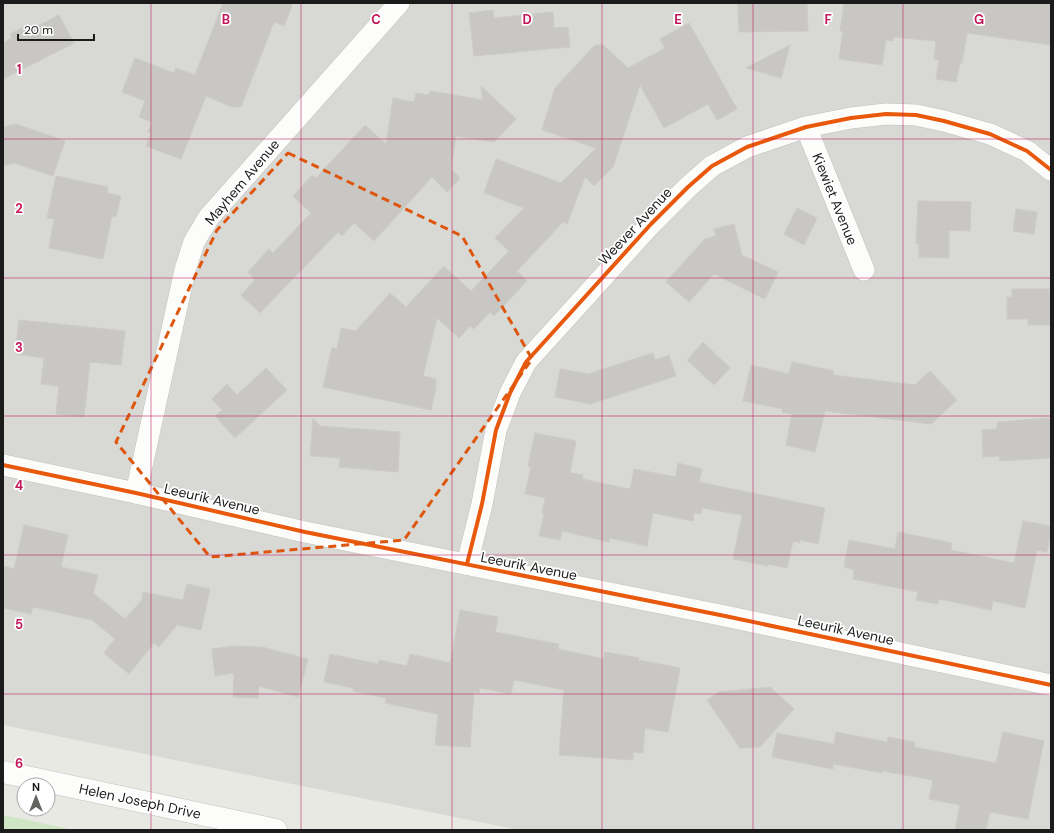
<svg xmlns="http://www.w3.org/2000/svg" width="1054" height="833" font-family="'DM Sans',sans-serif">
<rect width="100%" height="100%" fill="#e9e9e4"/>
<polygon fill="#d8d8d5" points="3,3 1051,3 1051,830 518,830 3,725"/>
<polygon fill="#cee6c4" points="3,815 74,830 3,830"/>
<g fill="#c8c7c3" stroke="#cccbc5">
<polygon points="223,3 293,3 284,26 274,22 241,107 232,107 206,96 181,159 146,146 151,133 148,132 152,122 139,117 145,101 122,92 135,58 174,73 176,68 195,75"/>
<polygon points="738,3 807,3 808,31 739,32"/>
<polygon points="844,3 1051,3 1051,45 967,33 962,63 960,63 956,82 936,79 939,60 934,59 936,41 894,37 893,41 886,40 882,65 839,59 843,31 840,31"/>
<polygon points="493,10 494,18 553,12 554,28 568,27 570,47 474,56 469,13"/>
<polygon points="59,15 74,43 3,79 3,43 12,38 10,34 28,25 30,30"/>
<polygon points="689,23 737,109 717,120 708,104 664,128 640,85 613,167 594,186 585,177 567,224 563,222 517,271 527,281 494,316 490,312 474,329 470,326 459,338 437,318 423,376 436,379 436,388 431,410 323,387 332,347 337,349 341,328 356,331 390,293 406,307 444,266 471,291 509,251 495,238 524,208 484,193 496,159 561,183 596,148 542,130 555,88 595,45 603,45 628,68 665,48 660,39"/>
<polygon points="790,45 781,78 746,68"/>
<polygon points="481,86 516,119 494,142 456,136 451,169 460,178 447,192 432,177 374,241 354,223 342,236 338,232 260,313 241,295 255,280 248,272 269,249 273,253 311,213 293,196 312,175 316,178 365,125 386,144 393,98 414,102 416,93 429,95 430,91 483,100"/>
<polygon points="16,124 65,141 53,176 14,163 3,166 3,127"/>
<polygon points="56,176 108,187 107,193 121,196 116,217 112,216 103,259 49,248 54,219 47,218"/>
<polygon points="918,201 971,202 970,231 949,230 949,258 919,257 919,244 916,244"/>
<polygon points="797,208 817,218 804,245 784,234"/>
<polygon points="1016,209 1037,212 1034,234 1013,231"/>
<polygon points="734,224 742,255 778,272 765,299 714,274 689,302 666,282 705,239 716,236 714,229"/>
<polygon points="1012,289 1051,289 1051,325 1028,325 1028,319 1007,319 1007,297 1012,297"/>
<polygon points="19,320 125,331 121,365 90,362 84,417 56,414 59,386 41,384 44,358 15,354"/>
<polygon points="703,342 730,368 714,385 687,360"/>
<polygon points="653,353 655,360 669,355 676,376 590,404 555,397 560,369 588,374"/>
<polygon points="792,362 834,371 833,375 915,385 930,371 957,400 931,424 825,411 815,452 786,445 792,414 782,412 783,409 743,401 751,365 789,374"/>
<polygon points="266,368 287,390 235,438 215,416 222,410 212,399 227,384 237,395"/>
<polygon points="313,418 320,426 400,432 398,472 339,467 340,458 310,456"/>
<polygon points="1051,418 1051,458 1000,461 999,456 983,457 982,430 997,429 997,422"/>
<polygon points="535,433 576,441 570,473 583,475 582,479 630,489 634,469 676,477 678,463 702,469 699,482 825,508 818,544 800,540 800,543 793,541 787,568 768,564 768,566 733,559 742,515 702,508 701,514 694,513 693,521 653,513 647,546 610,538 609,542 562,531 560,540 539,536 544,514 542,513 545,498 525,494 531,467 528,466"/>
<polygon points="1023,521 1051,526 1051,533 1047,552 1037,550 1025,608 993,601 991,610 939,599 938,604 916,600 918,592 853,579 854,570 844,567 849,540 895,549 898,532 952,543 951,550 1014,563"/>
<polygon points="24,525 68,535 61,567 98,575 93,593 125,619 142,600 143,592 183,600 187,584 210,589 201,630 177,625 159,647 154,643 129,674 104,653 115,639 92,620 33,607 31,614 3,608 3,566 14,569"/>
<polygon points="460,610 498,617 495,632 559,644 558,649 604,659 605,652 639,658 638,660 680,668 668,732 645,728 643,753 633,752 633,760 559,755 564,690 514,680 511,694 480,688 479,693 474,692 470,747 435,745 438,714 385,703 386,698 353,691 353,688 324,682 330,654 378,664 379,660 407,666 410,654 450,663"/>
<polygon points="235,646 262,647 308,659 298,697 259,686 258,698 233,697 234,673 215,676 212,649"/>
<polygon points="770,687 794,709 760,747 740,748 707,700 719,692"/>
<polygon points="836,732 887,742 888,737 915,742 914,747 996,763 1003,732 1044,741 1028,819 990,812 986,830 955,830 960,805 929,799 933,780 882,771 882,773 833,764 833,769 772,757 777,733 834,744"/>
</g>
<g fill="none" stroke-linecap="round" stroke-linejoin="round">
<g stroke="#c0c0be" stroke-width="22">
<g id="minor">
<polyline points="806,127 864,270"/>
<polyline points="3,465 136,493 305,532 725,616 1051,685"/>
<polyline points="136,493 185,270 194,242 209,217 399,3"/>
<polyline points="467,564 482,504 496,430 510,393 526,362 651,224 688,187 712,166 747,147 806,127 851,118 886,114 916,115 944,121 990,134 1027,151 1051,170"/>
</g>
</g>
<g stroke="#c0c0be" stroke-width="23">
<polyline id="tertiary" points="3,772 276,830"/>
</g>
<use href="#minor" stroke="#fcfcfb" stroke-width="21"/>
<use href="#tertiary" stroke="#fcfcfb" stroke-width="22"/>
<g stroke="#fff" stroke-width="6">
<g id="cycleway">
<polyline points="3,465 136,493 305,532 725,616 1051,685"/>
<polyline points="467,564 482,504 496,430 510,393 526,362 651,224 688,187 712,166 747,147 806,127 851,118 886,114 916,115 944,121 990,134 1027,151 1051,170"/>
</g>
</g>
<use href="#cycleway" stroke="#e8590c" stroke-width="4"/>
</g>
<path fill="none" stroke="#de560d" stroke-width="3" stroke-dasharray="8 5" stroke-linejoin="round" d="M288,153L462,236L532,359L404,540L210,557L116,442L217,230Z"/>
<path fill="none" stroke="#c2185b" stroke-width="1" stroke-opacity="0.55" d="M151,3V830M301,3V830M452,3V830M602,3V830M753,3V830M903,3V830M3,139H1051M3,278H1051M3,416H1051M3,555H1051M3,694H1051"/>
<g text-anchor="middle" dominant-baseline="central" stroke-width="3.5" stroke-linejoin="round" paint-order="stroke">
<g font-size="14" fill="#1b1b1b" stroke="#fff">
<text transform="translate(242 182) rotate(-50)">Mayhem Avenue</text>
<text transform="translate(835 199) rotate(68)">Kiewiet Avenue</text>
<text transform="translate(635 226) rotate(-47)">Weever Avenue</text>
<text transform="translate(212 499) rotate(13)">Leeurik Avenue</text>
<text transform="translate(529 566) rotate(11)">Leeurik Avenue</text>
<text transform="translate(846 630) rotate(12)">Leeurik Avenue</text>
<text transform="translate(140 801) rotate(12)">Helen Joseph Drive</text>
</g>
</g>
<g font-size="13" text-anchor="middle" font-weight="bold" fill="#c2185b" stroke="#fff" stroke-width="3.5" stroke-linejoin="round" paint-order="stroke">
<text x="226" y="24">B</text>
<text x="376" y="24">C</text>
<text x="527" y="24">D</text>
<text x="678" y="24">E</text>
<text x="828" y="24">F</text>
<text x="979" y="24">G</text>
<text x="19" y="74">1</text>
<text x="19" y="213">2</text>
<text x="19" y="352">3</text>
<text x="19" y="490">4</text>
<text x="19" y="629">5</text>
<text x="19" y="768">6</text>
</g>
<rect width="1054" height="833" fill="none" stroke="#1b1b1b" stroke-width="8"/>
<g transform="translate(36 797)"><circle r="19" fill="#ffffff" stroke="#a4a4a4"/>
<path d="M0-3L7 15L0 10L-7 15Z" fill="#636361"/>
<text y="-6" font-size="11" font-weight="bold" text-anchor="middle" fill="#1b1b1b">N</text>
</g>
<path d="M18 34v6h76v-6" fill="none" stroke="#1b1b1b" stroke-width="2"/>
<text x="24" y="34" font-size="12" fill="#1b1b1b" stroke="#ffffff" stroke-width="3" paint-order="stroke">20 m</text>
</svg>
